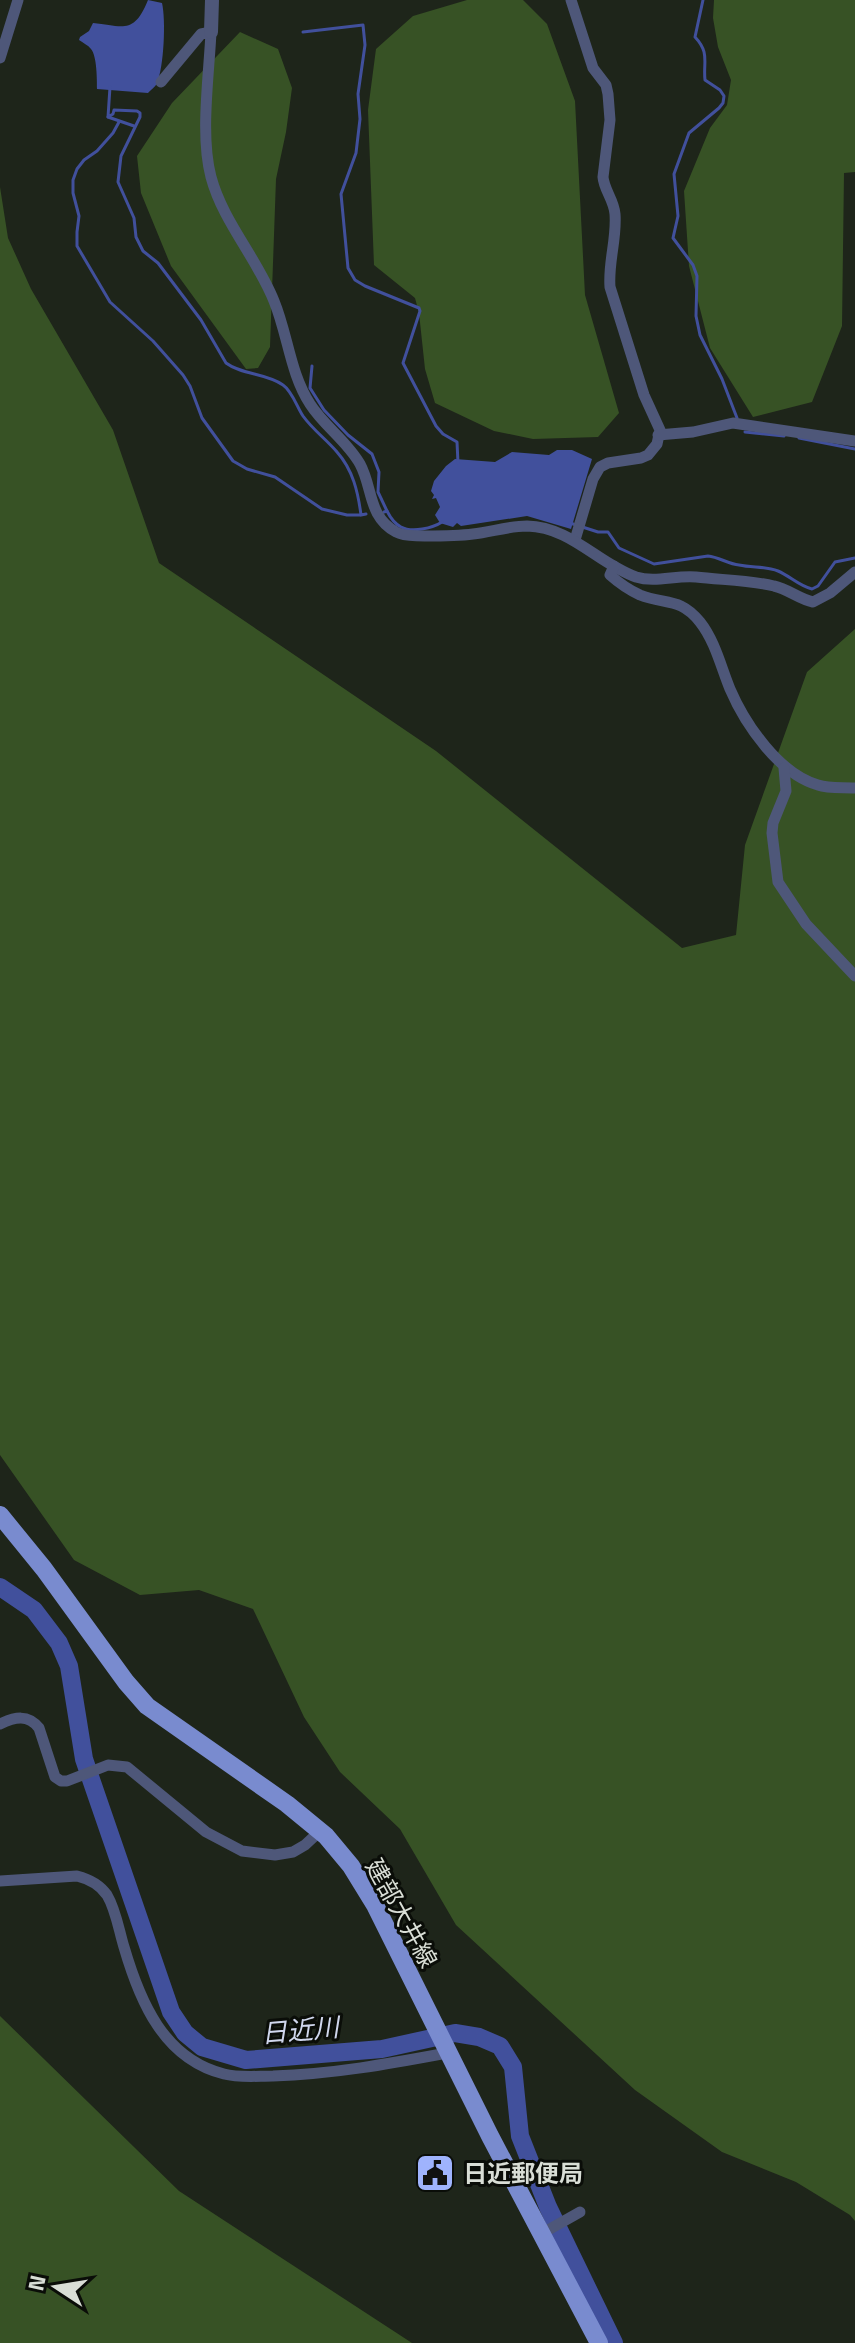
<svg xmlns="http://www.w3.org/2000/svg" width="855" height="2343" font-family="'Titillium Web','Noto Sans JP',sans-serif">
<rect width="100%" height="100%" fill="#1e251a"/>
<g fill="#375225">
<polygon points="467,0 523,0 547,24 575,101 585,295 619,413 598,437 533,439 494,431 435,403 425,369 419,313 415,298 374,265 368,110 376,49 413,16"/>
<polygon points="714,0 855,0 855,172 844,173 842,326 812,402 753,417 710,348 689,266 684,191 710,128 727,105 731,80 718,47 713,18"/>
<polygon points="240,32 278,49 292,88 286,132 276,179 270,347 258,368 246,369 171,266 141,193 137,156 172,103"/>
<polygon points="0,187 8,238 31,289 113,430 159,563 436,751 682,948 736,935 745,845 807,672 855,629 855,2221 850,2215 796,2182 722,2152 635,2090 456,1925 400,1829 340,1772 304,1717 253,1609 199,1590 140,1595 74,1560 0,1455"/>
<polygon points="0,2016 179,2191 412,2343 0,2343"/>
</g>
<g fill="#41509c">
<path d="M148,0L162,3C166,20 164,67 157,83C156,86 151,90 148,93L97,89C97,80 97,56 91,49C88,45 83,43 79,40L80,37L89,31L93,23C123,26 134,35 148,0Z"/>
<polygon points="557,450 572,450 592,459 571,529 527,516 461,526 457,523 453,527 440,523 435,515 440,507 436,498 432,499 434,495 431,491 434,481 446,466 455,459 495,462 512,452 549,455"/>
</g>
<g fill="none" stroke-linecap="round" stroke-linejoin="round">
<g stroke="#41509c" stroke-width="3">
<path d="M703,0L695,37C710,53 703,62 705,80L720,90L724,96L723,103L719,108L689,133L674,174L678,216L673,238L693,265L697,276L696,316L700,335L722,379L737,418"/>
<polyline points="303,32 363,25 365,45 358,94 360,119 356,153 341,194 348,268 355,280 365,286 419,308 420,311 403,363 436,426 443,434 457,442 458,463"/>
<path d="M110,87L108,117L113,114L114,110L137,111L140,113V117L121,156L118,182L134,218L136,237L143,251L158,263L201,320L226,363C242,375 266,373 283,385C292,391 297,407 303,416C313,430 326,439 337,452C353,470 358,492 361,515L366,514"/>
<polyline points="108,117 134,126"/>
<polyline points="119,122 113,133 97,151 84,160 77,169 73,180 73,193 79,216 77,232 77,246 110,302 153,341 183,375 190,386 202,418 233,461 247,469 275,477 322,509 347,515 360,515"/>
<polyline points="312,366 310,388 324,410 348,435 372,454 379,472 378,492 387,511"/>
<polyline points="745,432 784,436"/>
<polyline points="799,438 855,449"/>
<path d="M384,512L387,511C390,517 395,524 401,527C412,533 433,528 442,522"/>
<path d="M570,523L598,532H608L619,548L654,564L708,556C719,557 728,564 739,565C753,568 765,566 778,571C790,576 799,586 812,589L818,586L835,562L855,558"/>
</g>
<polyline stroke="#41509c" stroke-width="18" points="0,1587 34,1610 59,1643 69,1666 84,1759 171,2012 185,2033 202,2047 246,2060 382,2049 455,2033 479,2037 500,2046 513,2067 520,2136 548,2207 614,2343"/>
<g stroke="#4e5779" stroke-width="11">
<path d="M571,0L593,68L606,85L608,94L610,120L603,177C604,190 614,200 615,214C617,239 608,262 610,287L644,395L660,430L657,444L648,455L641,458L608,463L600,467L593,479L575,540"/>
<polyline points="0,58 18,0"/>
<path d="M161,82L201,34L211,32C209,76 200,136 211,177C223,222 257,258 274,301C288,335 290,373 310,404C324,426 347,441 360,464C373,488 368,517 396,532C405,537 415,535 425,536C441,536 458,536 473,534C491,532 509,526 527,526C571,527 597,563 636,577C655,583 676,575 696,577C721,580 749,580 774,586C788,589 799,599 813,602L830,593L855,572"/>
<polyline points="658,435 693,432 733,423 855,441"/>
<path d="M614,566L610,575C619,583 629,590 640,595C665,605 680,597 700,622C715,641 721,667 730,689C745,724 779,774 818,785C829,789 844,787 855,788"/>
<polyline points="784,768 786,791 773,823 772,833 778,882 806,924 855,976"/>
<path d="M0,1724C15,1717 28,1714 39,1728L55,1777L61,1781H67L108,1765L127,1767L206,1832L242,1851L275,1855L293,1852L305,1845L320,1831"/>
<path d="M0,1881L77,1876C89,1879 100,1885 107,1895C116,1910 119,1931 124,1947C140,2002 164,2059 224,2074C239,2078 257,2076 273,2076C334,2074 388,2064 447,2053"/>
<polyline points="541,2234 580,2212"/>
</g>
<polyline stroke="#4e5779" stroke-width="14" points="211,32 212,0"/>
<polyline stroke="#798bcf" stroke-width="18" points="0,1515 44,1569 126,1682 147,1706 287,1804 326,1836 351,1866 375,1905 490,2136 599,2343"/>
</g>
<defs>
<g id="civic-square" transform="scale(2)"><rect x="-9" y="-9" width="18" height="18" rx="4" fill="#9fb3fd" stroke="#0a0d08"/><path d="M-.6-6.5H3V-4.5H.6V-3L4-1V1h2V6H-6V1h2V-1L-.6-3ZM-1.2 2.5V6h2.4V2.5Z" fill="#111"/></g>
</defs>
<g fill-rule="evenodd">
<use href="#civic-square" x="435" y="2173"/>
</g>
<g text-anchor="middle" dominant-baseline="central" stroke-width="6" stroke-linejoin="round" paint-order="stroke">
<g font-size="24" fill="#d9ded6" stroke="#0a0d08">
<text transform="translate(402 1913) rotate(61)">建部大井線</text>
</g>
<g font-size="24" font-weight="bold" fill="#d9ded6" stroke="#0a0d08" text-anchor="start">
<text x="463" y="2173">日近郵便局</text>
</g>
<g font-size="26" font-style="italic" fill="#d0d7ed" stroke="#0a0d08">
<text transform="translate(300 2030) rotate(-5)">日近川</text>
</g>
</g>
<g transform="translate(56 2287) rotate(282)" stroke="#0a0d08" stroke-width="6" paint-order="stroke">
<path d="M0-6L14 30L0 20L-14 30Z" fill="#d9ded6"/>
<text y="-12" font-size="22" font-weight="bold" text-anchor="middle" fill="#d9ded6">N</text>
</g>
</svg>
